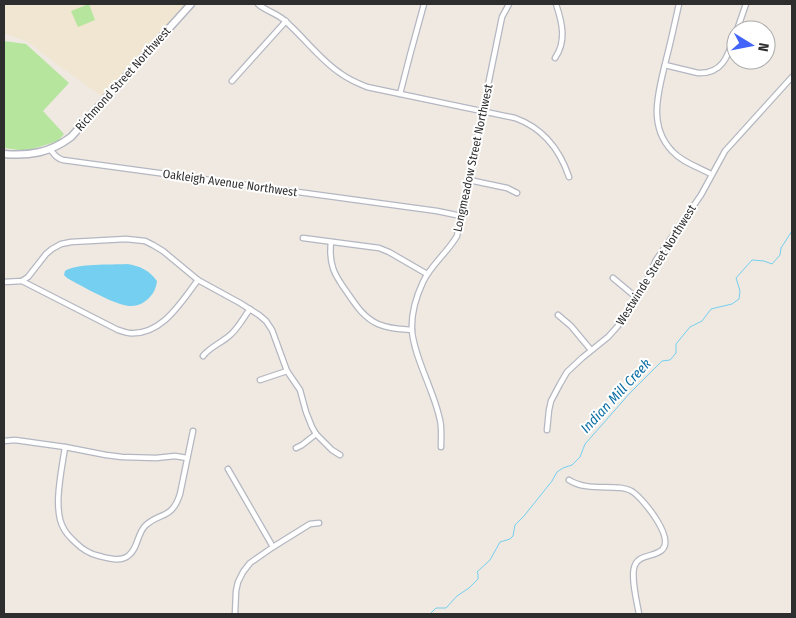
<svg xmlns="http://www.w3.org/2000/svg" width="796" height="618" font-family="'Fira Sans Condensed',sans-serif">
<rect width="100%" height="100%" fill="#efe9e1"/>
<polygon fill="#f0e6d1" points="4,4 191,4 106,99 54,62 28,42 4,33"/>
<g fill="#b6e59e">
<polygon points="89,4 95,20 78,27 71,11"/>
<polygon points="4,41 26,44 69,83 43,111 64,134 58,141 26,151 4,148"/>
</g>
<path fill="#75cff0" d="M127,264C140,266 149,270 157,281C156,288 154,293 149,298C144,303 138,306 131,306C118,307 80,285 67,278L64,275L65,271C77,263 111,265 127,264Z"/>
<g fill="none" stroke-linecap="round" stroke-linejoin="round">
<polyline stroke="#75cff0" stroke-width="1" points="430,614 436,608 446,608 457,596 469,588 478,579 478,574 477,572 490,560 500,542 510,539 513,536 515,525 524,516 552,481 557,472 563,468 572,465 580,457 585,444 630,393 662,361 670,360 676,353 676,344 690,327 702,321 711,309 732,304 739,299 740,291 736,278 752,260 764,261 772,264 780,255 781,248 792,231"/>
<g stroke="#b4b7c1" stroke-width="7">
<g id="street">
<path d="M258,4C266,11 276,13 284,20C303,36 319,59 340,73C348,79 357,83 367,87L515,118C543,128 560,150 569,177"/>
<path d="M679,4C675,22 671,41 666,60C659,90 647,125 672,151C682,162 698,167 711,174"/>
<polyline points="737,30 746,4"/>
<path d="M555,58C567,41 562,22 556,4"/>
<path d="M665,65L698,73C725,74 729,52 736,31"/>
<polyline points="232,81 286,21"/>
<polyline points="400,94 410,55 424,4"/>
<path d="M50,149C54,154 56,158 63,160L437,211L461,216"/>
<polyline points="469,180 507,188 517,193"/>
<polyline points="303,238 379,248 389,252 427,274"/>
<path d="M331,242C330,251 330,259 333,268C335,275 340,282 344,288C354,302 362,317 378,324C389,329 400,329 412,330"/>
<polyline points="613,278 637,298"/>
<path d="M22,281L118,330C122,331 126,333 129,333C162,336 181,302 198,280"/>
<polyline points="4,282 22,281 28,277 46,254 52,249 61,244 71,242 126,239 145,241 153,245 163,251 198,280 240,303 259,315 266,321 272,330 287,371 300,390 306,412 312,427 316,434 332,450 340,455"/>
<polyline points="558,315 571,326 591,350"/>
<path d="M203,356C210,347 221,343 229,336C238,329 243,318 250,309"/>
<polyline points="260,380 287,371"/>
<polyline points="547,430 549,410 551,401 560,384 567,372 582,358 608,337 617,327 644,288 656,260 701,195 725,151 792,77"/>
<polyline points="4,441 15,440 65,447 106,455 122,457 156,458 175,456 187,458"/>
<path d="M65,447C62,469 52,510 64,529C67,535 72,539 76,543C83,550 90,554 99,556C108,558 120,562 128,556C138,549 137,534 145,526C159,512 172,520 180,494L193,431"/>
<path d="M441,447C441,438 442,429 440,420C438,411 435,402 432,394C425,374 414,352 412,331C411,315 416,297 423,282C431,265 447,253 457,236L502,17L509,4"/>
<polyline points="296,448 302,445 316,434"/>
<polyline points="228,469 273,547"/>
<path d="M569,480C589,493 618,482 633,492C644,500 675,538 662,550C654,557 640,554 635,565C630,575 637,602 639,614"/>
<polyline points="235,614 236,591 238,582 243,572 250,563 273,547 310,524 319,523"/>
</g>
</g>
<g stroke="#b4b7c1" stroke-width="9">
<path id="secondary" d="M4,154C29,156 50,153 71,137L191,4"/>
</g>
<use href="#street" stroke="#fff" stroke-width="4.5"/>
<use href="#secondary" stroke="#fff" stroke-width="6"/>
</g>
<g text-anchor="middle" dominant-baseline="central" stroke-width="4" stroke-linejoin="round" paint-order="stroke">
<g font-size="12" fill="#2e2e2e" stroke="#fff">
<text transform="translate(123 79) rotate(-48)">Richmond Street Northwest</text>
<text transform="translate(473 158) rotate(-78)">Longmeadow Street Northwest</text>
<text transform="translate(230 183) rotate(8)">Oakleigh Avenue Northwest</text>
<text transform="translate(656 265) rotate(-58)">Westwinde Street Northwest</text>
</g>
<g font-size="14" font-style="italic" fill="#0d6fa3" stroke="#fff">
<text transform="translate(616 396) rotate(-47)">Indian Mill Creek</text>
</g>
</g>
<rect width="796" height="618" fill="none" stroke="#2e2e2e" stroke-width="10"/>
<g transform="translate(751 45) rotate(100)"><circle r="24" fill="#ffffff" stroke="#ababab"/>
<path d="M0-4L9 19L0 12L-9 19Z" fill="#4264fb"/>
<text y="-8" font-size="14" font-weight="bold" text-anchor="middle" fill="#2e2e2e">N</text>
</g>
</svg>
